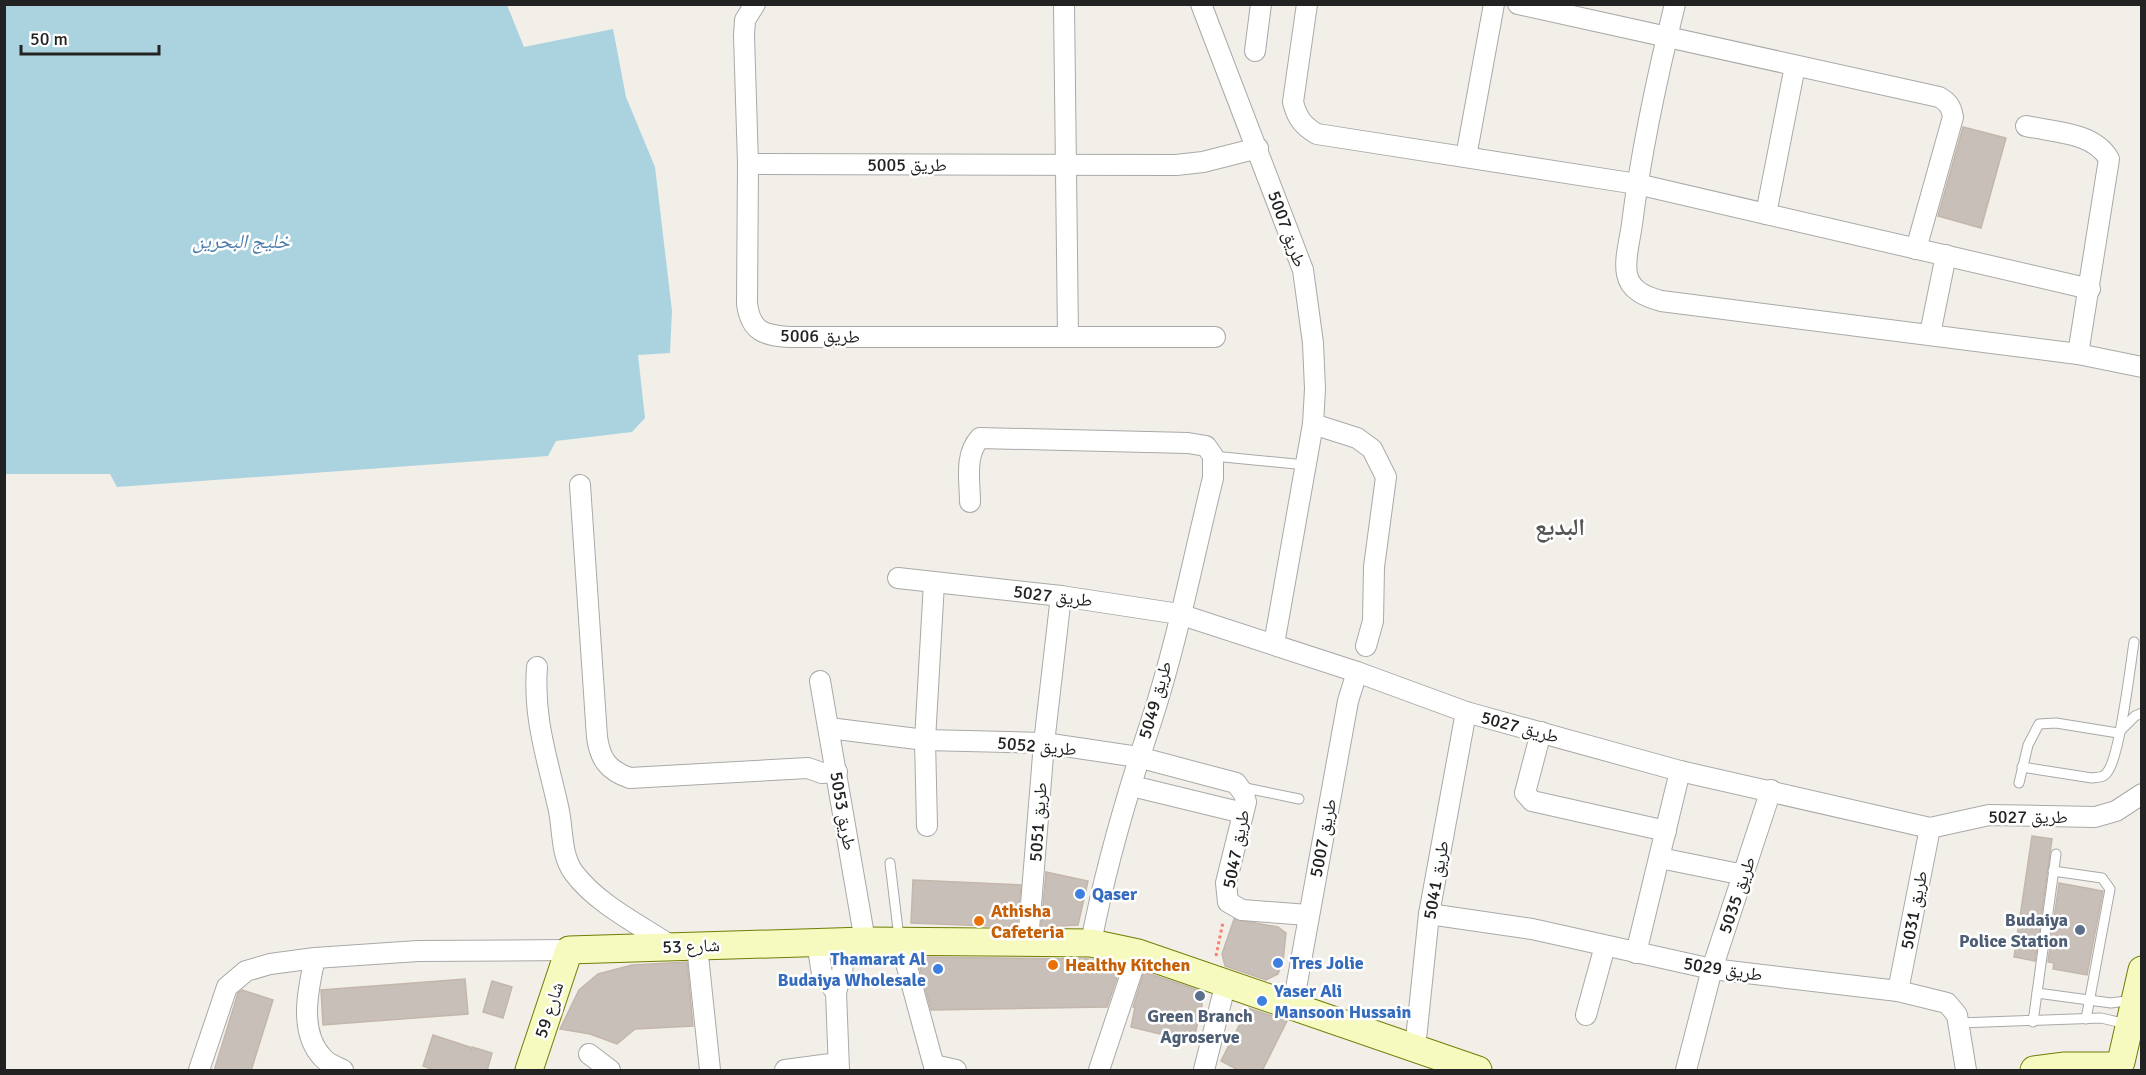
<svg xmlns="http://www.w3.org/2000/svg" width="2146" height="1075" font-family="Signika,'Noto Naskh Arabic',sans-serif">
<rect width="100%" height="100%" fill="#f2efe9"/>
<polygon fill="#aad3df" points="4,5 507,5 524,47 613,29 626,97 655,167 672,311 670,353 638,355 645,418 632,432 556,441 548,456 117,487 110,474 5,474"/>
<g fill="#c7bfb8" stroke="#c4b6ab" stroke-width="1.5">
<polygon points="1963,127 2006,138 1981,228 1938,216"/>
<polygon points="2032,836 2052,839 2035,961 2014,957"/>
<polygon points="1046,872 1088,881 1078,925 1041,927"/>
<polygon points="913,880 1021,885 1017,927 911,923"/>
<polygon points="2059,883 2103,891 2087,975 2053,969 2054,963 2048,962"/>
<polygon points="1234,919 1278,927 1286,933 1283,961 1278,974 1266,980 1225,966 1222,954"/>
<polygon points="917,957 1089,959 1121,966 1107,1007 931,1010"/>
<polygon points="687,962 693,1026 635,1029 617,1044 590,1034 560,1029 579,990 598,974 632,965"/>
<polygon points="1144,972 1201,991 1202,1006 1193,1042 1131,1027 1135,1007 1133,1007"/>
<polygon points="465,979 468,1014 323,1025 321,990"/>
<polygon points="492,981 512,987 503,1018 483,1012"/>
<polygon points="242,990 273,1000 251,1071 214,1071 238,993"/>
<polygon points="1248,1008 1287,1021 1262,1071 1240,1071 1221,1061"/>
<polygon points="433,1035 470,1047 471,1051 472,1047 492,1053 487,1071 437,1071 423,1066"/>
</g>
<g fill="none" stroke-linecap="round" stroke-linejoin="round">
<g stroke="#a9a9a9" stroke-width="11">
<g id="lane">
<polyline points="1213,456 1306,465"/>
<path d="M2022,767L2092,778C2099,777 2104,778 2108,771C2120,755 2130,668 2134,642"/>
<polyline points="2019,783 2028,745 2039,724 2056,723 2118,733 2135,716 2142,713"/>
<polyline points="1241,787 1299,799"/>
<polyline points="890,863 899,938"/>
<polyline points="2053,871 2102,878 2110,889 2086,1019"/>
<polyline points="2037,993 2111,1003 2133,1000"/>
<polyline points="2033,1022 2056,854"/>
<polyline points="1959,1023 2101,1018 2127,1024"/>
</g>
</g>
<g stroke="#a9a9a9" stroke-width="22">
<g id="street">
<path d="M755,4L745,20L744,36L748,164L747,304C751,332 764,335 789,337H1215"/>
<polyline points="1064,4 1068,337"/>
<polyline points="1201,4 1303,270 1313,343 1315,389 1313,424 1274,644"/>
<path d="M1307,4L1293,102C1297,118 1303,126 1317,134L1637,184L2090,289"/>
<path d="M1518,4L1939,97C1948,102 1951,106 1953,117L1916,249"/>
<path d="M1675,4C1657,77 1641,151 1632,224C1630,240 1624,259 1627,274C1630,291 1647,297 1661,301L2078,354L2142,367"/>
<polyline points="1255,51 1261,4"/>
<path d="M2026,126C2053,132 2094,132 2109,159L2078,354"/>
<polyline points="1466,157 1494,4"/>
<polyline points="748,164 1176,165 1203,162 1258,148"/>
<polyline points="1766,214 1795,66"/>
<polyline points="1930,334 1946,255"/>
<polyline points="1313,424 1357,438 1372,449 1386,477 1374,567 1373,621 1366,646"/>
<path d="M580,485L597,737C600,760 609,771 630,778L808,768L822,773L837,772"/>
<path d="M970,502C970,481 964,455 980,438L1188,443L1206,446L1213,456V478C1193,559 1177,643 1151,722C1127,794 1105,869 1091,943"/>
<polyline points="898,578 1061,596 1179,614 1357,672 1466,712 1680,771 1930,828 1989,815 2095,817 2116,811 2142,794"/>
<path d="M537,667C533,720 548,760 559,811C563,831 561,856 574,873C597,904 640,925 673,947"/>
<polyline points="820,681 865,941"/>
<polyline points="829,728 925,740 1044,743 1138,757 1236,783 1244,794 1246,802 1226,883 1228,902 1242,910 1308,915"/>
<polyline points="1541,732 1525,793 1532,801 1666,831"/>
<polyline points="1132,786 1243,813"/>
<polyline points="927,826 925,740 934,583"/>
<polyline points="1660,858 1744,875"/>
<polyline points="1429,914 1532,929 1712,969 1898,991 1947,1003 1957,1015 1966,1070"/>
<polyline points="900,941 935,1070"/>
<polyline points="817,942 822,974 836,992"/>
<polyline points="1028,942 1044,743 1061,596"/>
<polyline points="697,946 710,1070"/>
<polyline points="1636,953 1680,771"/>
<path d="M315,958C308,989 298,1032 323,1058C327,1063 337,1067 343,1070"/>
<polyline points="1898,991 1930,828"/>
<polyline points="1293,1005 1348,701 1357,672"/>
<polyline points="1586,1015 1605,946"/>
<polyline points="1415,1049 1429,914 1466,712"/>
<polyline points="589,1054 610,1070"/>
<polyline points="934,1065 956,1070"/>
<polyline points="199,1070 227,987 246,971 270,964 315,958 418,951 569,950"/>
<polyline points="785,1070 838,1063"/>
<polyline points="839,1070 836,992 842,972 846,941"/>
<polyline points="1099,1070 1138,953"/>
<polyline points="1204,1070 1226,982"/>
<polyline points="1686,1070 1712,969 1771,790"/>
</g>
</g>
<g stroke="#707d05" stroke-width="29">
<g id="secondary">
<polyline points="2121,1062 2142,970"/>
<polyline points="529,1070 569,950 865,941 1091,943 1138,953 1478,1070"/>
<polyline points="2034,1070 2065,1066 2117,1066"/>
</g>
</g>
<polyline stroke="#fa8072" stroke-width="3" stroke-dasharray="3 3" stroke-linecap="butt" points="1216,956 1223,922"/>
<use href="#lane" stroke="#fff" stroke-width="9"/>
<use href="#street" stroke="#fff" stroke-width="20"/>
<use href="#secondary" stroke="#f7fabf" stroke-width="27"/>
</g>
<g fill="#3f7fe0" stroke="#fff" stroke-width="2">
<circle cx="1080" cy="894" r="6"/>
<circle cx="1278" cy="963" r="6"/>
<circle cx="938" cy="969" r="6"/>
<circle cx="1262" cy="1001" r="6"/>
</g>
<g fill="#e8710a" stroke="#fff" stroke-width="2">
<circle cx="979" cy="921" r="6"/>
<circle cx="1053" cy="965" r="6"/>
</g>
<g fill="#5c6f8a" stroke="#fff" stroke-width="2">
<circle cx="2080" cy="930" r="6"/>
<circle cx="1200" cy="996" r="6"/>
</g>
<g text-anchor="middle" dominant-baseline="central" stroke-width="5" stroke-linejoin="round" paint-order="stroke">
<g font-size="18" fill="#222" stroke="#fff">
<text x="907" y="165">طريق 5005</text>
<text transform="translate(1287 229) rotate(70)">طريق 5007</text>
<text transform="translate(820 336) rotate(1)">طريق 5006</text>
<text transform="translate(1053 596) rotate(7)">طريق 5027</text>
<text transform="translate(1155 700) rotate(-74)">طريق 5049</text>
<text transform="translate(1520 727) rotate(15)">طريق 5027</text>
<text transform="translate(1037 746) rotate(5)">طريق 5052</text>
<text transform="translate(843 811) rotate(80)">طريق 5053</text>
<text x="2028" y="817">طريق 5027</text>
<text transform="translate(1038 822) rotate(-86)">طريق 5051</text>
<text transform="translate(1323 838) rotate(-79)">طريق 5007</text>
<text transform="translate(1236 849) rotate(-79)">طريق 5047</text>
<text transform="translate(1436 880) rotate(-80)">طريق 5041</text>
<text transform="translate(1737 895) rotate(-71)">طريق 5035</text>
<text transform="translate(1914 910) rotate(-79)">طريق 5031</text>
<text transform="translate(691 946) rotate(-2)">شارع 53</text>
<text transform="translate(1723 969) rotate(9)">طريق 5029</text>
<text transform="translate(549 1010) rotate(-72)">شارع 59</text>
</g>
<g font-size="18" font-weight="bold" fill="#366cbe" stroke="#fff" text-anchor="start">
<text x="1092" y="894">Qaser</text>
<text x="926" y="959" text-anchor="end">Thamarat Al<tspan x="926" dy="21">Budaiya Wholesale</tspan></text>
<text x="1290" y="963">Tres Jolie</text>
<text x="1274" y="991">Yaser Ali<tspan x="1274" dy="21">Mansoon Hussain</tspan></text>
</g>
<g font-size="18" font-weight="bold" fill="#c56008" stroke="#fff" text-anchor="start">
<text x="991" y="911">Athisha<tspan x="991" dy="21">Cafeteria</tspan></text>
<text x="1065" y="965">Healthy Kitchen</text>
</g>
<g font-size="18" font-weight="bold" fill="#4e5e75" stroke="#fff" text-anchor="end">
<text x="2068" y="920">Budaiya<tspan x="2068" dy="21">Police Station</tspan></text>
<text x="1200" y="1016" text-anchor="middle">Green Branch<tspan x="1200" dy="21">Agroserve</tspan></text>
</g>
<g font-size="20" font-style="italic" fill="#4a7aab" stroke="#fff">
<text x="241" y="241">خليج البحرين</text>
</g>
<g font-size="24" font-weight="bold" fill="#555" stroke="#fff">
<text x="1560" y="527">البديع</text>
</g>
</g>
<rect width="2146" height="1075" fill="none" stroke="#222222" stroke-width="12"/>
<path d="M21 45v9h138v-9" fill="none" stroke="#222222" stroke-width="3"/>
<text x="30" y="45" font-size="18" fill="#222222" stroke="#ffffff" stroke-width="4.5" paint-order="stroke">50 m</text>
</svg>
